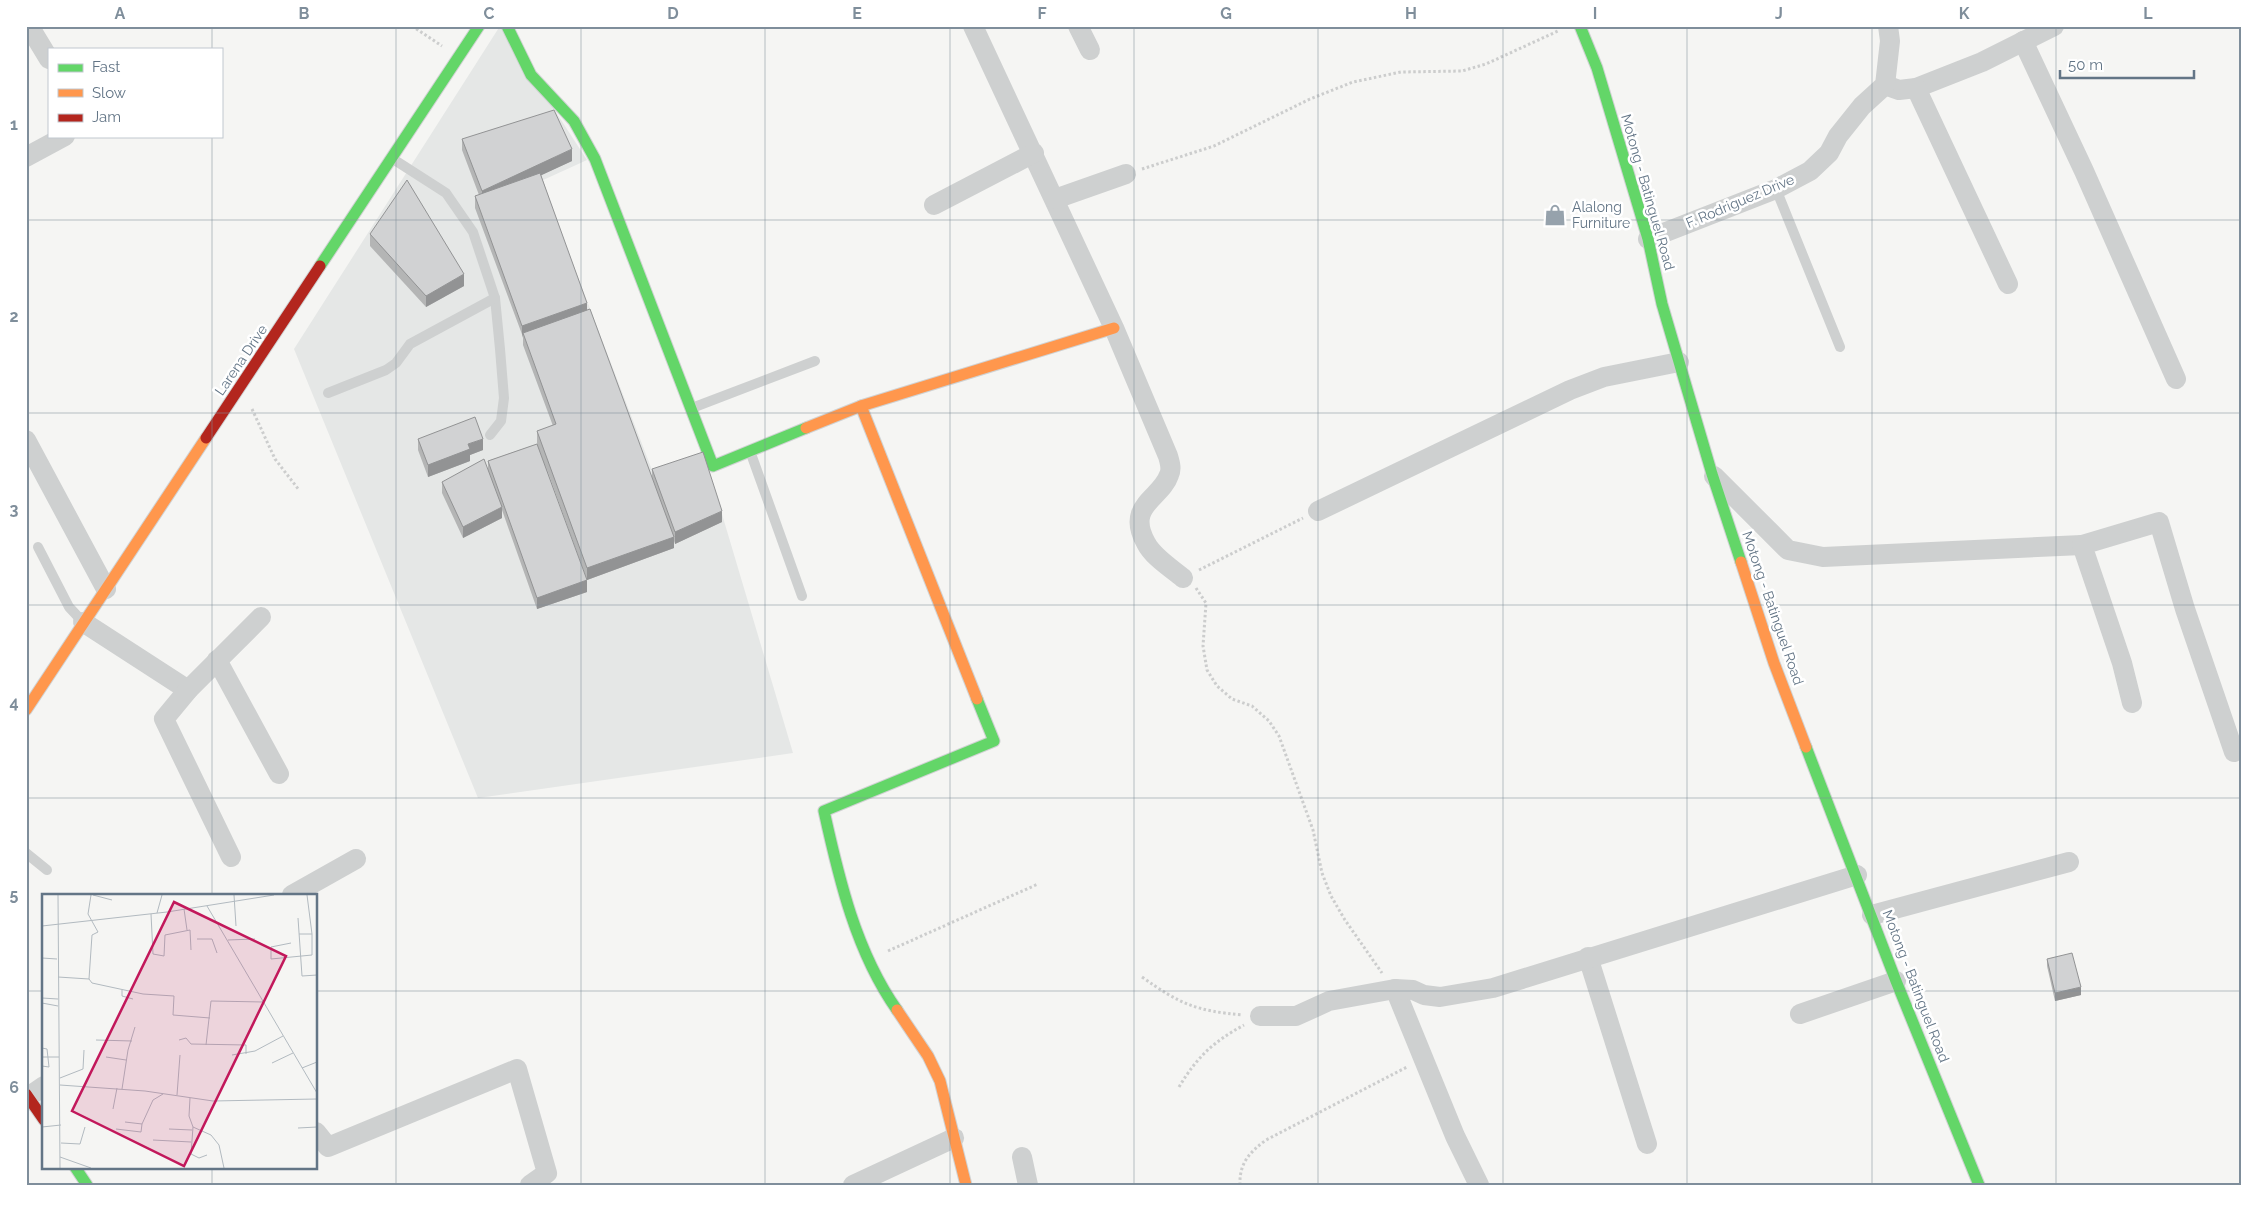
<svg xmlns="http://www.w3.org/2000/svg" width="2268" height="1211" font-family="Raleway,sans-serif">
<rect width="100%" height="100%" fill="#f5f5f3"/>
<polygon fill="#e5e7e6" points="500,26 587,160 541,181 652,470 705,457 793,753 478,798 294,349"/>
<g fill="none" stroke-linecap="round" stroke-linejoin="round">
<g stroke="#d0d2d3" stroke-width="13">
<g id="fast">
<polyline points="507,26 531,75 574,121 595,159 713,466 806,428"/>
<polyline points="1580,26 1597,68 1648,239 1662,304 1712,474 1741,562"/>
<polyline points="320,266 479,26"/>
<polyline points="1806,747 1896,981 1979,1185"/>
<path d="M897,1010C856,952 839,879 824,811L994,741L977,699"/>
<polyline points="75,1167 87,1185"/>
</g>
</g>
<g stroke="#d0d2d3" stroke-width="13">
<g id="slow">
<polyline points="861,406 977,699"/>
<polyline points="806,428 861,406 1114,328"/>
<polyline points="1741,562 1774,663 1806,747"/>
<polyline points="26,710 206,438"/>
<polyline points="897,1010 928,1056 940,1081 966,1185"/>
</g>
</g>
<g stroke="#d0d2d3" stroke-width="13">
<g id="jam">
<polyline points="206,438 320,266"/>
<polyline points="26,1094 44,1120"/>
</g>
</g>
<g stroke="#cccdcd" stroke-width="3" stroke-dasharray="2.5 2.5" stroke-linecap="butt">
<polyline points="412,26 442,46"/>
<polyline points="1142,169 1214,146 1310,99 1353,82 1401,72 1462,71 1486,64 1558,31"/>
<polyline points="252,409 275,459 299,490"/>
<polyline points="1199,570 1303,518"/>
<polyline points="1196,588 1206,603 1203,646 1207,670 1217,686 1232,699 1252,706 1269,721 1279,736 1313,830 1322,873 1331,896 1345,920 1382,973"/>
<polyline points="888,951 1038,884"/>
<path d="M1142,977C1180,1004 1196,1011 1243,1015"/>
<path d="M1179,1087C1197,1057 1213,1042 1244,1025"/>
<path d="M1240,1185C1239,1163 1250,1152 1266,1140L1407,1067"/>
</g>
<g stroke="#ced0d0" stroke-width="10">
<polyline points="393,159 446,193 473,232 495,298 500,349 504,398 501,421 490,435"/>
<polyline points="1776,189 1840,347"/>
<polyline points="328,393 386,370 396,363 410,344 495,298"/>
<polyline points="692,408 815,361"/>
<polyline points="750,451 802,596"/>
<polyline points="38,547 69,607 83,622"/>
<polyline points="26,853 47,870"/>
</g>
<g stroke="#ced0d0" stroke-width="20">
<polyline points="29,26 49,59"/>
<path d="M973,26L1114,328L1168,456C1170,463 1172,469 1169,475C1161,499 1125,505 1146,543C1153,557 1171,568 1183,578"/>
<polyline points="1078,26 1090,50"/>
<polyline points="2023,41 2084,171 2176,379"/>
<polyline points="1885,85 1899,90 1916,88 1982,62 2054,26"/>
<polyline points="1916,88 2008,284"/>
<polyline points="26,157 65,136"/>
<polyline points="1055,199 1126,174"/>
<polyline points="934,205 1034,153"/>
<polyline points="1648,239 1776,189 1810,171 1829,153 1838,136 1862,106 1885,85 1890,41 1888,26"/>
<polyline points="26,440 106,589"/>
<polyline points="1714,476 1788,550 1823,557 2082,545"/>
<polyline points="1318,511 1570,390 1604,377 1679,362"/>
<polyline points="83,622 188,690"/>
<polyline points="217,660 279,774"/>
<polyline points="2132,703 2122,663 2082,545 2159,522 2185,609 2234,752"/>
<polyline points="231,857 164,719 188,690 261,617"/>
<polyline points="292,895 356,859"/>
<polyline points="1872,915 2069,862"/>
<polyline points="1588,957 1647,1144"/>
<polyline points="1395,989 1455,1136 1479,1185"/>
<polyline points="1800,1014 1896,981"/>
<polyline points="1260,1016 1296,1016 1329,1001 1395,989 1413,990 1424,995 1440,997 1493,988 1857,875"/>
<polyline points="28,1097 44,1086"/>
<polyline points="316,1132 328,1147 517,1069 547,1173 530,1185"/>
<polyline points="1022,1157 1028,1185"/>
<polyline points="853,1185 954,1138"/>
</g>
<use href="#fast" stroke="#63d668" stroke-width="11"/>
<use href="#slow" stroke="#ff974d" stroke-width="11"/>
<use href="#jam" stroke="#b3261e" stroke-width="11"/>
</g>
<g fill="#b4b5b5">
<polygon points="462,139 572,161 541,175 587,309 652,478 652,469 722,522 675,544 674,541 674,548 587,580 545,464 587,592 537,609 502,510 502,518 463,538 442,493 442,482 488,470 488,461 537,444 537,431 553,426 523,345 523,337 475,208 475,196 479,195 462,150"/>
<polygon points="370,234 464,286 426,307 370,246"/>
<polygon points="418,439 483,450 470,455 470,461 428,477 418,450"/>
<polygon points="2047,959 2081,995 2055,1001 2047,966"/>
</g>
<g fill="#929394">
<polygon points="572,149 572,161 482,203 482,191"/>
<polygon points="464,274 464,286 426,307 426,296"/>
<polygon points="587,303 587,314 523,333 522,338 522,326"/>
<polygon points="483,439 483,450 470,455 470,461 428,477 428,465 468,444"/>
<polygon points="502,507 502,518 463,538 463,527"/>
<polygon points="722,511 722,522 675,544 675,532"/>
<polygon points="674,537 674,548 587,580 587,568"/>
<polygon points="587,580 587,592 537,609 537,598"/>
<polygon points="2081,987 2081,995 2055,1001 2055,993"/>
</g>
<g fill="#d1d2d3" stroke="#929394">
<polygon points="554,110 572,149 482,191 462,139"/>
<polygon points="540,173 587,303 522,326 475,196"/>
<polygon points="407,180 464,274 426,296 370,234"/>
<polygon points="590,309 674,537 587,568 537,431 556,424 523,333"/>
<polygon points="475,417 483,439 468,444 470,449 428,465 418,439"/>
<polygon points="537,444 587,580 537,598 488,461"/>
<polygon points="703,452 722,511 675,532 652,469"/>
<polygon points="484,459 502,507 463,527 442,482"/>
<polygon points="2072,953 2081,987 2055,993 2047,959"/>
</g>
<path fill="none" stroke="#7f8e9b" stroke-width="1" stroke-opacity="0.55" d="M212,26V49M396,26V1185M581,26V1185M765,26V1185M950,26V1185M1134,26V1185M1318,26V1185M1503,26V1185M1687,26V1185M1872,26V1185M2056,26V1185M212,136V895M26,220H2242M26,413H2242M26,605H2242M26,798H2242M26,991H44M316,991H2242M212,1167V1185"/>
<defs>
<g id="shop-bare" transform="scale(1.725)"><path d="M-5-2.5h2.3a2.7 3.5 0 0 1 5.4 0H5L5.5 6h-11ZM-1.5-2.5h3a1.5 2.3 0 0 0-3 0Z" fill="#96a2ac" stroke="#fff" stroke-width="2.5" paint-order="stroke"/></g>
</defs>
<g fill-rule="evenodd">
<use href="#shop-bare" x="1555" y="215"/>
</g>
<g text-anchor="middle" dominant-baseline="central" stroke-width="5" stroke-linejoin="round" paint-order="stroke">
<g font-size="14" fill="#637586" stroke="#fff">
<text transform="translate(1648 192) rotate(74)">Motong - Batinguel Road</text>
<text transform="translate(1740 201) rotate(-23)">F. Rodriguez Drive</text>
<text transform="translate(241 360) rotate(-56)">Larena Drive</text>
<text transform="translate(1773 608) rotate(71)">Motong - Batinguel Road</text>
<text transform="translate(1916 986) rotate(69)">Motong - Batinguel Road</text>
</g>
<g font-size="14" fill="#637586" stroke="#fff" text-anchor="start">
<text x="1572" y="207">Alalong<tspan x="1572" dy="16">Furniture</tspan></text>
</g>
</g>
<g transform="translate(42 894)">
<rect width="275" height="275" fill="#f5f5f3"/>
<path fill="none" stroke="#b2bac0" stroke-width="1" d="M16,1L18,274M51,1L70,6M192,1L194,32M165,12L275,199M142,15L145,36M115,19L120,1M109,20L111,60L122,62L123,41L148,36L149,56M256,24L260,82L275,81M0,32L125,18L232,1M257,40H270L265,1M155,45H170L175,59M186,46L213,45M249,49L229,53V65L270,61V40M0,64L15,65M16,83L47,85L50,89L101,100L132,102L131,121L168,124M47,85L50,41L56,38L46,20L49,1M80,96V102L91,105M0,104L16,105M0,109L16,112M54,146L90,147M137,146L144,144L149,150L204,151V160M164,151L169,107L221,108M0,154L5,155L7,173L0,172M190,161L213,157L241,142M0,163H17M64,163L84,166M230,169L251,159M260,174L275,168M18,184L41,175L42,156M18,191L103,197L171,207L275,205M80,195L86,156L93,133M135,201L138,161M148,204L147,222L151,233L169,241L177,251L182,274M71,215L75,194M100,230L111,206L121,200M0,233L19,231M151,233L149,260L157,264L165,261M256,234L275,233M74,235L99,238L100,230L83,228M127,235L150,236M111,246L149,248M19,249L38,250L43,233M18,263L49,274"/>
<path fill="#c2185b" fill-opacity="0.15" stroke="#c2185b" stroke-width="2.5" d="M132,8L244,62L142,272L30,217Z"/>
<rect width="275" height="275" fill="none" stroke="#637586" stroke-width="2.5"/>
</g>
<rect width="2268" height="1211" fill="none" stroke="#ffffff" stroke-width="55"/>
<rect x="48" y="48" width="175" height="90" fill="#ffffff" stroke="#c1c8cf"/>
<rect x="58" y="64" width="25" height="8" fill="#63d668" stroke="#c1c8cf"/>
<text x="92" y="72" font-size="15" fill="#637586">Fast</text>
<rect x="58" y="89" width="25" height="8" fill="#ff974d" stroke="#c1c8cf"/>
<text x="92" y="98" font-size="15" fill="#637586">Slow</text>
<rect x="58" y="114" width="25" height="8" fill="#b3261e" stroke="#c1c8cf"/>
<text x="92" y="122" font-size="15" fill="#637586">Jam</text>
<path d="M2060 70v8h134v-8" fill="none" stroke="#637586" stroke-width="2.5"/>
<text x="2068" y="70" font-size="15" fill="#637586" stroke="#ffffff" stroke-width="4" paint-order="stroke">50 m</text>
<rect x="28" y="28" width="2212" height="1156" fill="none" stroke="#7f8e9b" stroke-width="2"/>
<g font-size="16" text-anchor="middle" font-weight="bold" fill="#7f8e9b">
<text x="120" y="19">A</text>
<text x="304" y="19">B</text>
<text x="489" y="19">C</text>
<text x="673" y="19">D</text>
<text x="857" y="19">E</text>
<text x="1042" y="19">F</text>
<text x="1226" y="19">G</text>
<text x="1411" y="19">H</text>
<text x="1595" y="19">I</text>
<text x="1779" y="19">J</text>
<text x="1964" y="19">K</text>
<text x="2148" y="19">L</text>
<text x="14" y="130">1</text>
<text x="14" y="322">2</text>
<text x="14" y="515">3</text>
<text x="14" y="708">4</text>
<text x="14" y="900">5</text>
<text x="14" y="1093">6</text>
</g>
</svg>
